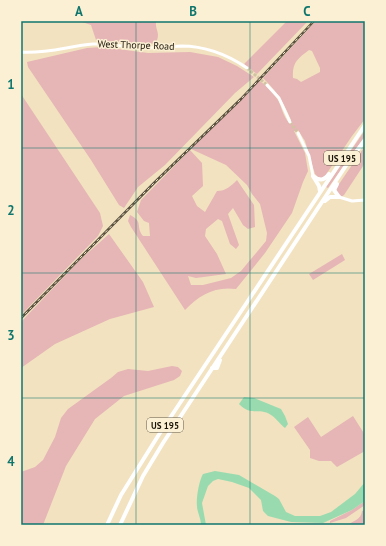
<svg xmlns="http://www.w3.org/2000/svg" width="386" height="546" font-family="'PT Sans',sans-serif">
<rect width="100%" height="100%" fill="#f2e2c0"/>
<g fill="#e6b5b6" fill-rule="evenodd">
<path d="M79,21H156C155,31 161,32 156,43L142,45L96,40L91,25Z"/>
<polygon points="287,21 308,21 257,74 244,64"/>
<path d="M316,21H365V119L352,136L325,176L322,178L318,177L315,174L305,141L298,130L294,131L305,153L308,171L303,182L292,213L265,253L236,289C215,286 199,295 185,310L131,227L128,221L130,215C144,222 135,226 143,236H150L149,223L144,221L137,212L141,200L190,150L202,163L203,186L192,196L197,206L205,212L217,191C226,191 231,186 237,180L254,205L255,227L248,229L243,225L233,208L228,214L239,245L236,249L230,244L222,221L218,219L206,229L205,236L217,254L226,274L196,278L188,276L191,285H203L231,278L241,271L266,241L267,233L260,204L252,194L247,185L226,165L191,149L258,80C265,84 273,93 278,100C282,108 283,116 289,123L291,120C283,101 278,93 263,78ZM309,50L312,51L320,68V72L301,82L297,79L293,78C292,63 297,59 309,50Z"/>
<polygon points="103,47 148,53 190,52 218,57 237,66 254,77 235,93 165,165 138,187 124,208 119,205 91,160 28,67 27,62 87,48"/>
<polygon points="21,94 100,213 103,226 98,236 21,315"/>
<polygon points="365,130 365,136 328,188 326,187"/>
<polygon points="365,146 365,163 344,195 341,197 336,191 337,187"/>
<polygon points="109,234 143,282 154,307 110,319 55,344 21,368 21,322 80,260"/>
<polygon points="342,254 345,260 313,280 309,274"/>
<polygon points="172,366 178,367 182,371 180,376 174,380 124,396 95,419 66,466 43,525 21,525 21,472 35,467 43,460 55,437 61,418 68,409 111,378 118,372 128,369 148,371"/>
<polygon points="353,416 365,435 365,451 337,467 331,461 319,461 310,458 310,450 294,427 308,417 321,437"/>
<polygon points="365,501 365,505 346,518 330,523 330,521 352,510"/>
<path d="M365,510V525H348C354,520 361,520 362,511Z"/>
</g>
<g fill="#99dbaf">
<path d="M244,397L254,398L281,409L285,416L288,424L285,428C280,424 276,418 271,415C259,407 251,417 239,404Z"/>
<path d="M215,471L239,475L275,496L279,499L286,512L295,516H320L331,512L355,494L365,482V501L352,510L323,523L291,522L268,516L263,511L261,500L249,488L232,482L218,479L213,481L208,486L202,503L206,525H201C201,518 197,512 197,506C196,498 199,481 203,474Z"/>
</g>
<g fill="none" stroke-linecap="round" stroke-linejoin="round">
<g stroke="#d2c3a4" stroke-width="3" stroke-dasharray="3 1.5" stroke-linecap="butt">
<polyline points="247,68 267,85"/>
<polyline points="290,122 298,133"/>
</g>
<g stroke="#fff" stroke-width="3">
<path d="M21,52C46,54 69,46 93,44C109,43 124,47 139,48C153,48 167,47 181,46C205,46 228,55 247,68"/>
<polyline points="267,85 279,98 290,122"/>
<polyline points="298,133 309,156 313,176"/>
<polyline points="339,197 352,201 365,200"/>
</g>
<g stroke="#fff" stroke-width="4">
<path d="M313,176C319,181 324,181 329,174"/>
<polyline points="313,176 319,186 320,191"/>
<polyline points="337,184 334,190 339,197"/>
<polyline points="325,201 330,197 339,197"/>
<polyline points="212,368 217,368 220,360"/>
<polyline points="107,525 121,495 158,436 365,125"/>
<polyline points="120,525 143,476 163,443 347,164 365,140"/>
</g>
<g stroke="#5a513f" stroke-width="2.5">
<polyline id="rail" points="21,318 155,182 241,99 314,21"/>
</g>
<use href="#rail" stroke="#fcf0d4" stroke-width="1" stroke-dasharray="3" stroke-linecap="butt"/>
</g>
<path fill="none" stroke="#0f766e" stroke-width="1" stroke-opacity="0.55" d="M136,21V525M250,21V525M21,148H365M21,273H365M21,398H365"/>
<g text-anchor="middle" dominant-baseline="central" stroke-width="3" stroke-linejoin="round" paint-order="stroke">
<g fill="#fcf0d4" stroke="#5e5645" stroke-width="1">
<rect x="324" y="151" width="36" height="14" rx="3"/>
<rect x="147" y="418" width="36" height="14" rx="3"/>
</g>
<g font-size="9" font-weight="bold" fill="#1a1408">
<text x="342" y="158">US 195</text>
<text x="165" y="425">US 195</text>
</g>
<g font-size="10" fill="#1a1408" stroke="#fcf0d4">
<text transform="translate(136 45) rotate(2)">West Thorpe Road</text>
</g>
</g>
<rect width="386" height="546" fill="none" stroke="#fcf0d4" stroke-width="44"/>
<rect x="22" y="22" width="342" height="502" fill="none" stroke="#0f766e" stroke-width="1.5"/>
<g font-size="13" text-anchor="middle" font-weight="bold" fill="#0f766e">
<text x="79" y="16">A</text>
<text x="193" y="16">B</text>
<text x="307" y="16">C</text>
<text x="11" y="89">1</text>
<text x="11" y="215">2</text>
<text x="11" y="340">3</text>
<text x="11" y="466">4</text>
</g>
</svg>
